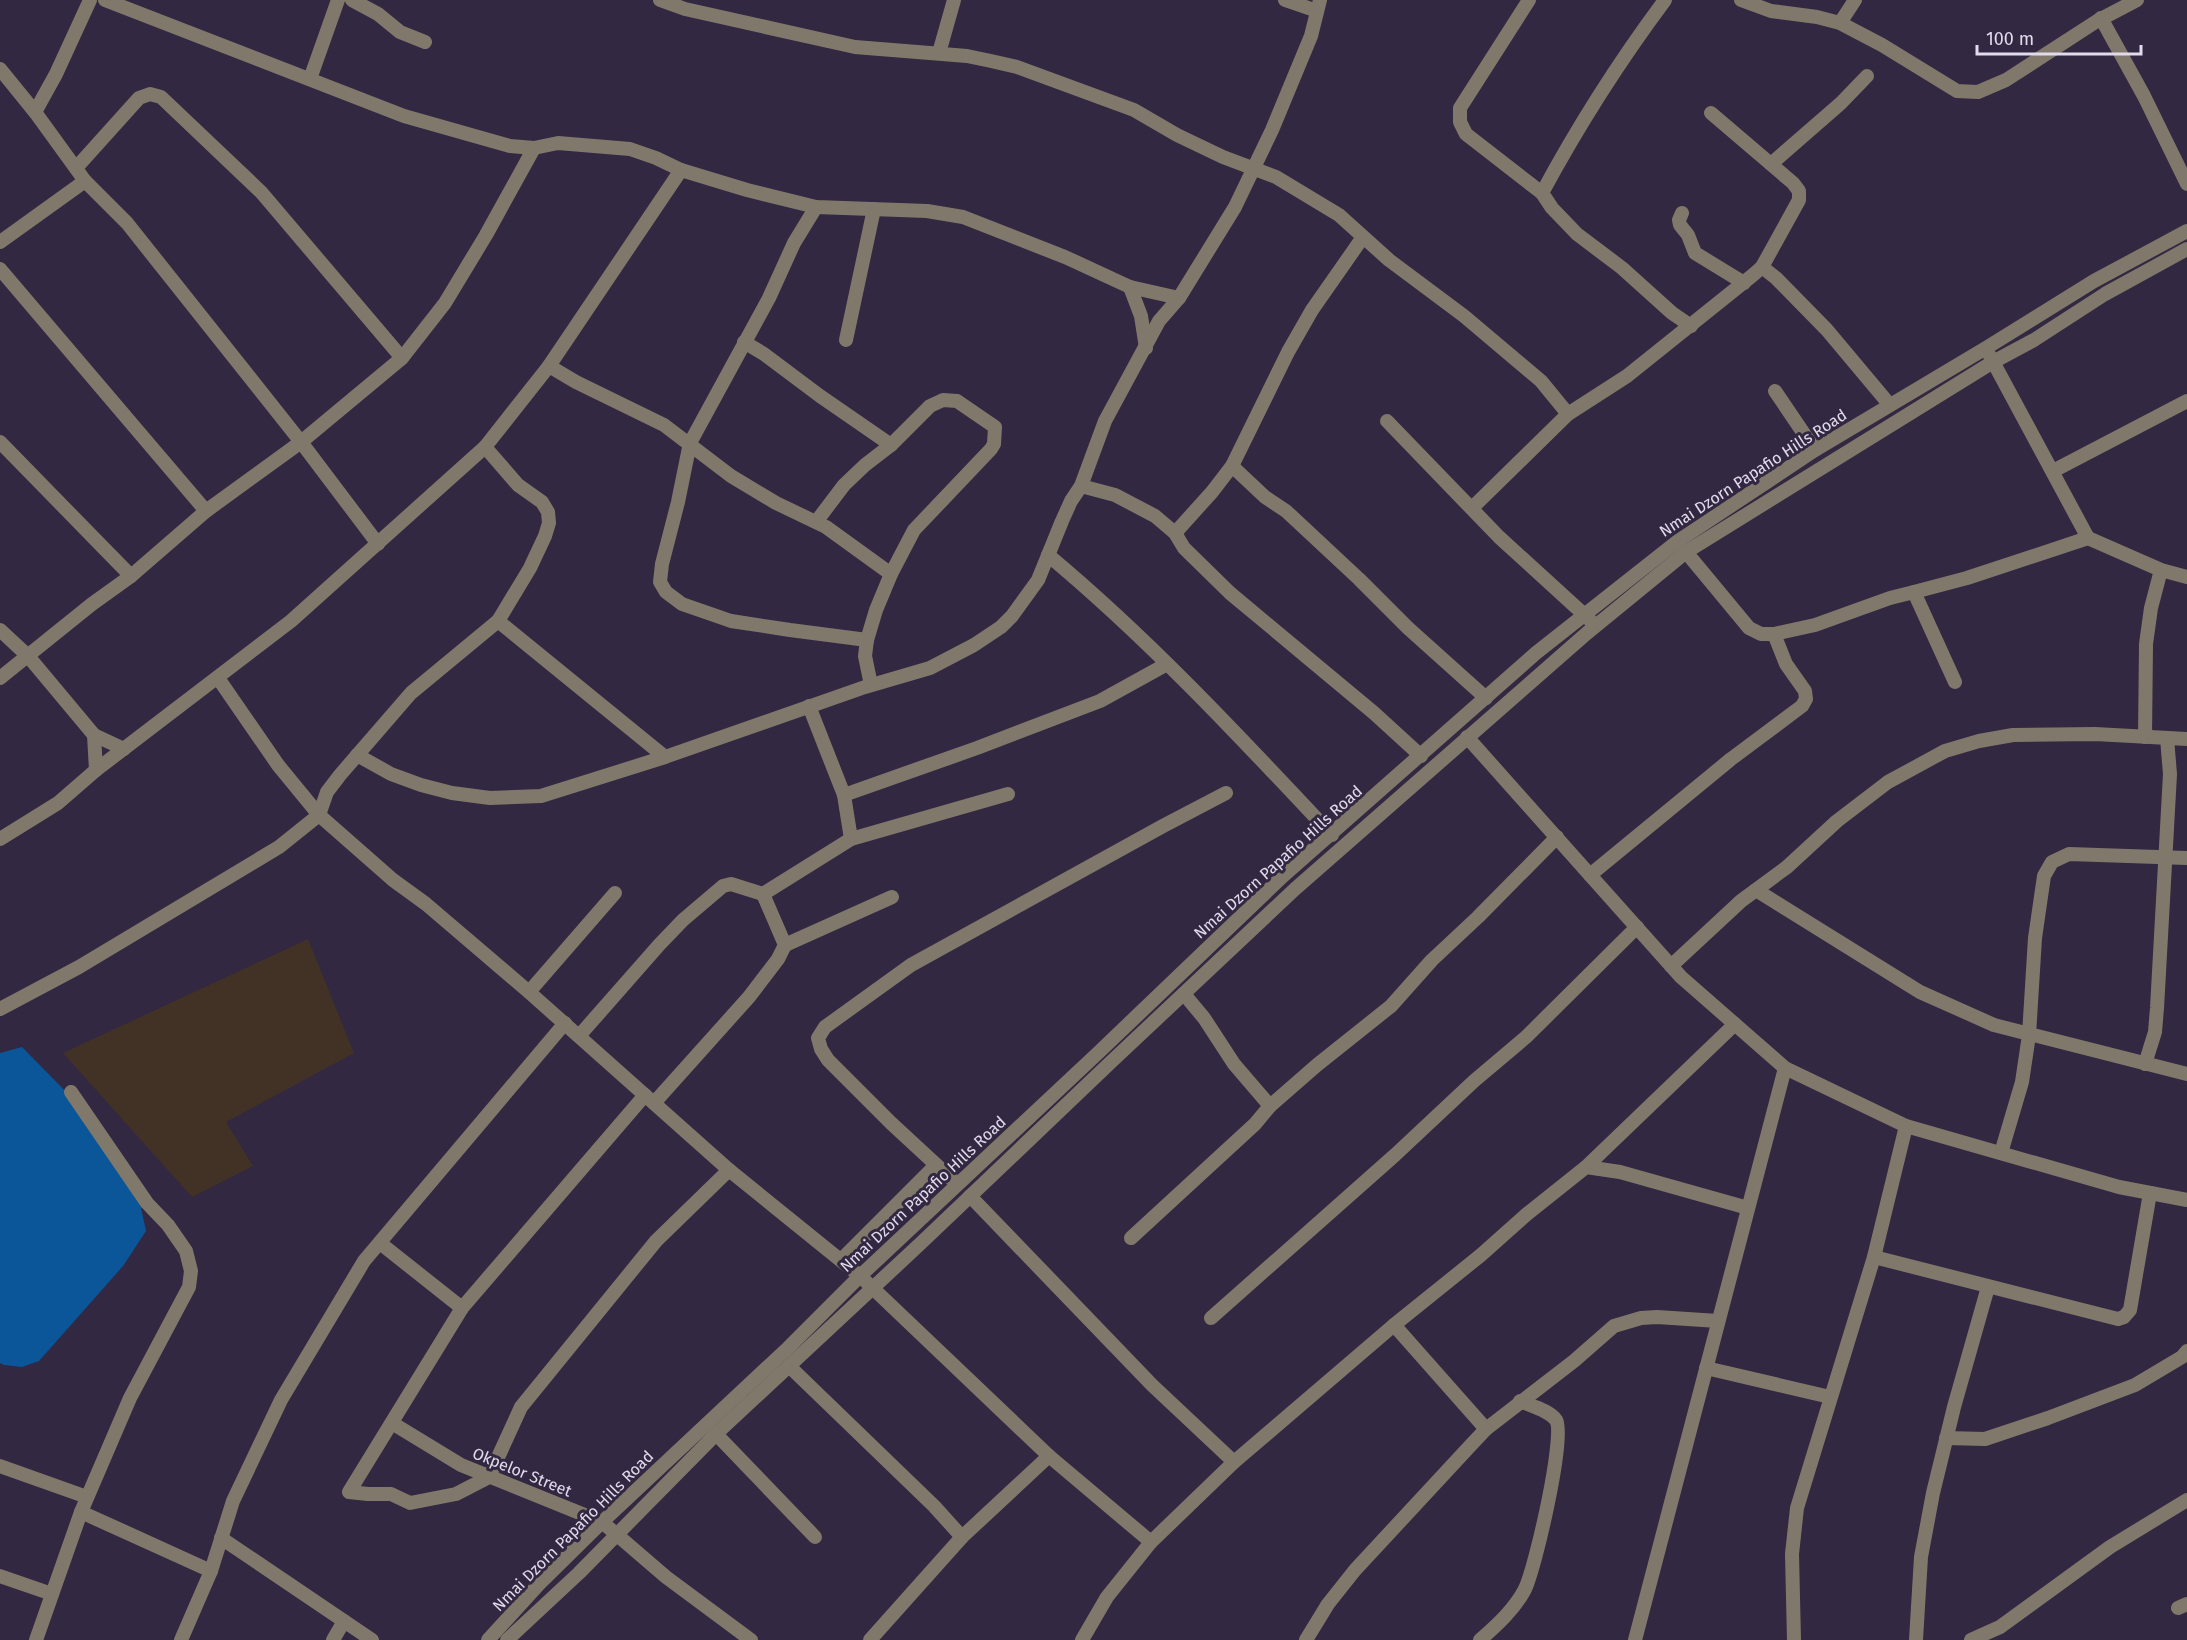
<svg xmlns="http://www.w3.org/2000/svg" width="2187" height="1640" font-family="'Fira Sans',sans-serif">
<rect width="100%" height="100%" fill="#322842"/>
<polygon fill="#423226" points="308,939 354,1053 226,1122 253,1166 192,1197 63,1053"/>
<polygon fill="#0b5698" points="22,1047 77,1103 140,1203 146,1231 123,1266 39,1361 22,1367 4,1365 0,1363 0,1053"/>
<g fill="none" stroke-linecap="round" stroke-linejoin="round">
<g stroke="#80796b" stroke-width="14">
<polyline points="105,0 404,116 510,146 534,148 558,143 630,149 656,158 681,170 747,190 816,207 927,211 963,217 1065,257 1130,287 1179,298"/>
<polyline points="352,0 378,14 400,32 425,42"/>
<polyline points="660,0 685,9 855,47 967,56 991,61 1017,67 1134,110 1177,135 1223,157 1276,177 1339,215 1389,260 1464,316 1541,381 1568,414"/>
<polyline points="1285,0 1317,11"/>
<polyline points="1529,0 1460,108 1460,122 1466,134 1542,193 1552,208 1577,234 1622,268 1672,313 1691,326"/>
<polyline points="1741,0 1771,11 1817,17 1840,23 1882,45 1957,91 1978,92 2006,80 2097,21 2137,0"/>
<polyline points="2101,18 2144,96 2187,184"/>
<polyline points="1840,23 1855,0"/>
<polyline points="939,53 954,0"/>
<polyline points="0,69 35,112 85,181 127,223 301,442 378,544"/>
<polyline points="310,79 338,0"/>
<polyline points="35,112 56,74 90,0"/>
<polyline points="1771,164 1841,103 1867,76"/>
<polyline points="76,168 139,98 150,94 161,97 261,192 402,358"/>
<path d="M1542,193C1577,128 1621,59 1665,0"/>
<polyline points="816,207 794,243 769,298 690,443 678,502 662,564 660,582 666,592 682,604 731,621 790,630 867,640"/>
<polyline points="1682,213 1679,220 1680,225 1688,235 1695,253 1744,283"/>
<polyline points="0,242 85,181"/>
<polyline points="1762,267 1776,278 1827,330 1889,404"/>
<polyline points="0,269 206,511"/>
<polyline points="1130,287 1141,316 1146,348"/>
<polyline points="846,340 874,209"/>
<polyline points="744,342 764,354 820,396 891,445"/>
<polyline points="1990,356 2088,538 2161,570 2187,577"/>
<polyline points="549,366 576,382 664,425 731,476 776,503 826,527 891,574"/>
<polyline points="1775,391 1815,450"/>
<polyline points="1387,421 1499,537 1590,620"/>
<polyline points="0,442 131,576"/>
<polyline points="1232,466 1265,497 1286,511 1359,579 1408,628 1486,698"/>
<polyline points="2053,471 2187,401"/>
<polyline points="1081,486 1115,495 1155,516 1175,533 1184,548 1230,593 1374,713 1421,756"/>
<polyline points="1472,508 1568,414 1627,376 1753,275 1762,267 1799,200 1799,191 1793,183 1711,113"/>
<polyline points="816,522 844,485 865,465 891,445 930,406 943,400 957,401 995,427 994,444 991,449 914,530 891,574 876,610 867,640 865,656 871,685"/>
<polyline points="1175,533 1212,492 1232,466 1288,352 1312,310 1363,237"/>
<polyline points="1686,552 1749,628 1761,634 1774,634 1815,625 1890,598 1914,592 1955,682"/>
<path d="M1048,555C1150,640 1241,738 1332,835"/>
<polyline points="1914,592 1967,578 2088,538"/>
<polyline points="498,621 665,757"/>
<polyline points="0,630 28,656 94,735 124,749"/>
<polyline points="0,678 92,604 131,576 206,511 301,442 402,358 445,303 486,235 534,148"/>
<polyline points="218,678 278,765 319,815 393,880 426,904 529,992 729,1170 860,1276 1049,1456 1151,1542"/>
<polyline points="809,706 844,795 851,839"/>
<polyline points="94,735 96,770"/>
<polyline points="1467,737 1681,977 1785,1068 1906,1126 2119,1187 2187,1200"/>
<polyline points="2145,737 2146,644 2151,608 2161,570"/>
<polyline points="357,755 391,774 421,785 452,793 490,798 541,796 665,757 865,687 930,668 974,645 1001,627 1012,616 1038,580 1062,521 1071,501 1081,486 1105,421 1159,321 1179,298 1235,207 1272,130 1311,36 1320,0"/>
<polyline points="844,795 977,748 1100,701 1167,664"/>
<polyline points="0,839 58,803 96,770 291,621 485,447 549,366 681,170"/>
<polyline points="1590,875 1731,759 1802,706 1806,699 1805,691 1786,664 1774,634"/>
<polyline points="1756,890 1920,992 1994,1025 2187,1074"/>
<polyline points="763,894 851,839 1008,794"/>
<polyline points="785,945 892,897"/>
<polyline points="1671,966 1741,901 1787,867 1837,821 1888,782 1945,751 1979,741 2013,735 2095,734 2187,739"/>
<polyline points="529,992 615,893"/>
<polyline points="1184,994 1204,1018 1234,1064 1270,1106"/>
<polyline points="0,1009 79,967 279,847 319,815 327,792 340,775 411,693 498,621 530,568 545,536 549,523 548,512 542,502 518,485 485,447"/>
<polyline points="579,1036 659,945 683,920 723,886 731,884 763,894 785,945 778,959 749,997 654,1103"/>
<polyline points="2145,1064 2155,1032 2157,1008 2170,774 2167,738"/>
<polyline points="71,1092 147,1203 168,1225 186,1251 191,1271 189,1287 130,1398 81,1512"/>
<polyline points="645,1095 462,1308 349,1492 368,1494 391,1494 410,1503 456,1494 489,1477 521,1407 656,1241 729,1170"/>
<polyline points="2001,1153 2022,1082 2029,1035 2035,938 2044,876 2052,862 2069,854 2187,858"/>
<polyline points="1586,1167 1735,1024"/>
<polyline points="957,1184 891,1123 828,1060 821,1049 818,1038 825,1027 911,965 1163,826 1226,793"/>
<polyline points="970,1196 1152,1385 1234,1462"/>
<polyline points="1131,1238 1255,1124 1270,1106 1317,1065 1391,1006 1432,960 1478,917 1557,837"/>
<polyline points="380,1243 462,1308"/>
<polyline points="1874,1257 2118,1319 2124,1317 2130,1310 2150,1193"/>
<polyline points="841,1260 936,1165"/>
<polyline points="1211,1318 1395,1155 1474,1081 1526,1037 1637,927"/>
<polyline points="1394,1325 1486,1429"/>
<polyline points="790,1367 934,1506 962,1537"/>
<polyline points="1706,1368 1830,1397"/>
<polyline points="392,1423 461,1465 602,1522 666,1577 751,1640"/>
<polyline points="716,1434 815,1537"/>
<polyline points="1946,1438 1985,1439 2048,1418 2135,1385 2182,1357 2187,1351"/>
<polyline points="0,1466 87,1497"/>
<polyline points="221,1538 372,1640"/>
<polyline points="0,1576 52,1594"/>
<polyline points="2178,1608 2187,1604"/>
<polyline points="36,1640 81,1512 211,1571"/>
<polyline points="181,1640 211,1571 233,1501 281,1400 364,1261 565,1023"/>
<polyline points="333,1640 344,1621"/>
<polyline points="488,1640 539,1584 602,1522 788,1348 860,1276 1099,1052 1283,876 1536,653 1678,541 1815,450 1986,348 2094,281 2187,231"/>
<polyline points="507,1640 579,1573 716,1434 921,1243 1112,1061 1295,889 1587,633 1686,552 1993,362 2034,340 2105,294 2187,249"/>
<polyline points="870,1640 962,1537 1049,1456"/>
<polyline points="1082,1640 1107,1597 1151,1542 1234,1462 1394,1325 1481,1255 1527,1214 1586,1167 1620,1172 1748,1208"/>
<polyline points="1306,1640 1328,1604 1355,1570 1470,1446 1486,1429 1574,1361 1614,1326 1641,1318 1657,1317 1718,1321"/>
<path d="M1480,1640C1496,1626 1515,1609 1525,1589C1535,1569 1566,1435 1556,1420C1549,1410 1531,1406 1520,1401"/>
<polyline points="1635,1640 1785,1068"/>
<polyline points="1794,1640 1792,1554 1797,1508 1874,1257 1906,1126"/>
<polyline points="1916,1640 1921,1557 1933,1493 1954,1407 1988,1287"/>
<polyline points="1971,1640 2000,1627 2110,1547 2187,1500"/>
</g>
</g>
<g text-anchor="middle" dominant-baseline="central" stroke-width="6" stroke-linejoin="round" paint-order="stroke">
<g font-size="16" fill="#e2dbec" stroke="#322842">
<text transform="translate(1753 473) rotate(-33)">Nmai Dzorn Papafio Hills Road</text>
<text transform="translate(1278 862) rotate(-42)">Nmai Dzorn Papafio Hills Road</text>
<text transform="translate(923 1194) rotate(-43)">Nmai Dzorn Papafio Hills Road</text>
<text transform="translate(522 1472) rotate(22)">Okpelor Street</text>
<text transform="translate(573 1531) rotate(-45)">Nmai Dzorn Papafio Hills Road</text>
</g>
</g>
<path d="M1977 45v9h164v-9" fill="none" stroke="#e2dbec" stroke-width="3"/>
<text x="1986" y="45" font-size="18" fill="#e2dbec" stroke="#322842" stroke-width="4.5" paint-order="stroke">100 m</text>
</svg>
